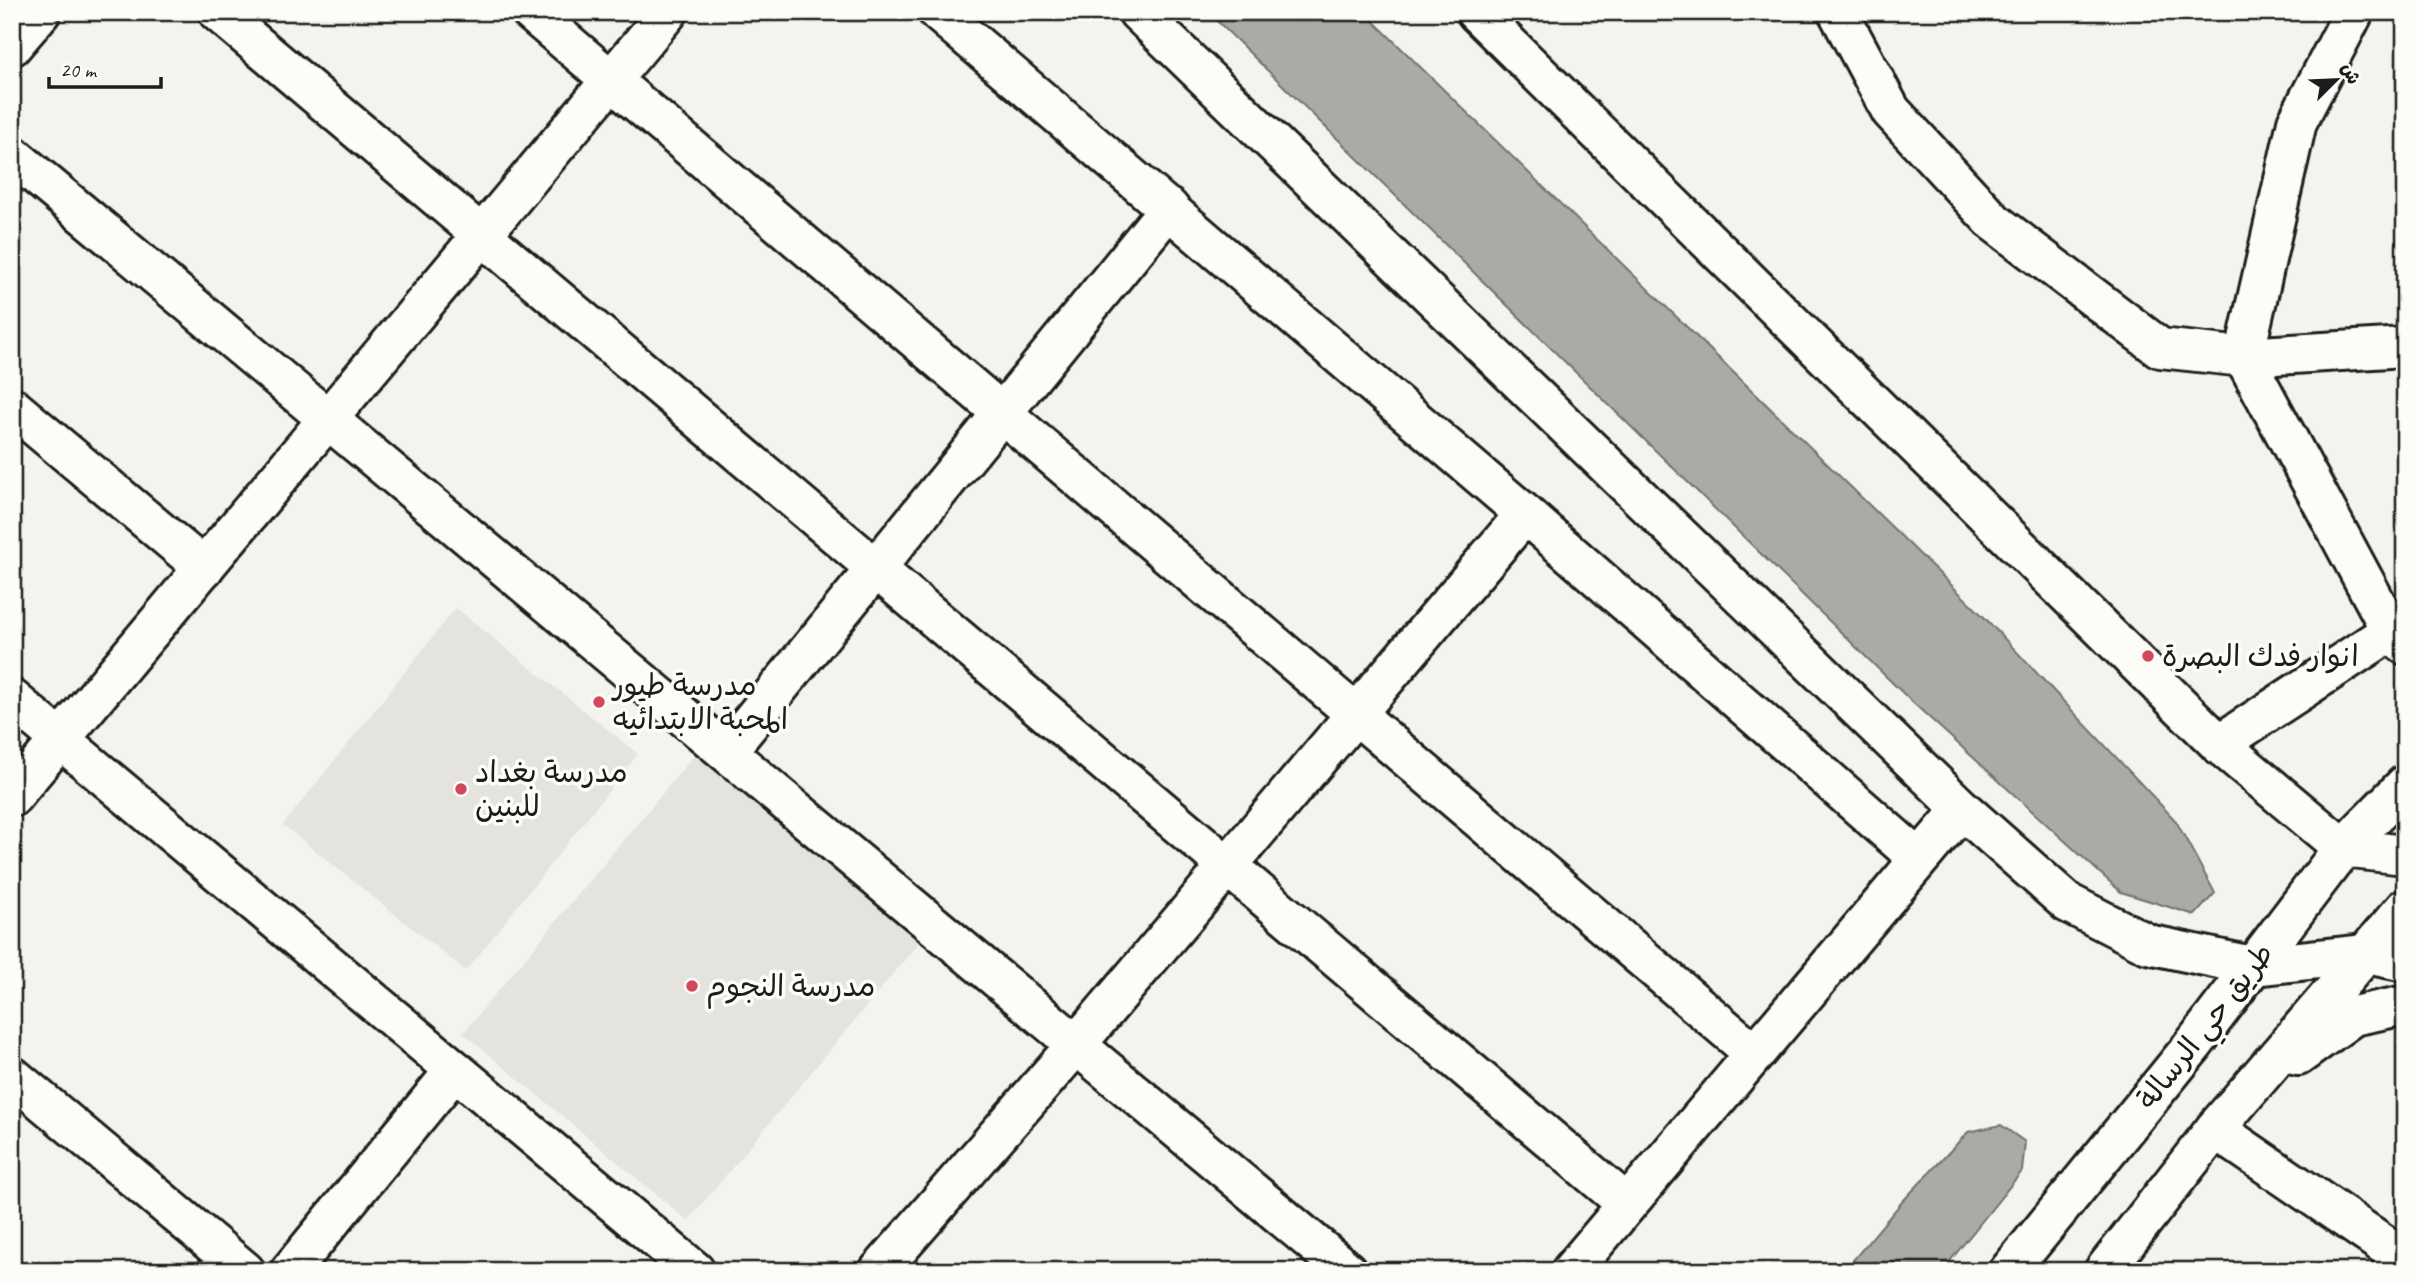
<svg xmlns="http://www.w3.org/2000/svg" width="2417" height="1283" font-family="Caveat,'Playpen Sans Arabic',sans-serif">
<rect width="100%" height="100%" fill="#f4f3ee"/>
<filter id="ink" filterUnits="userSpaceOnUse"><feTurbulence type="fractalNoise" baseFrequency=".0143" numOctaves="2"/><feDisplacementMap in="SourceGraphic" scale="14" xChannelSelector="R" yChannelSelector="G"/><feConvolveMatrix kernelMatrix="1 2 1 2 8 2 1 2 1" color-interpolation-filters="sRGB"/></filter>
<g filter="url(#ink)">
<g fill="#e4e3de">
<polygon points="456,608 638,754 466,971 283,825"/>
<polygon points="697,752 922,939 688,1221 463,1033"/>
</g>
<g fill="#abaaa6" stroke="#72716f" stroke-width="2">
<polygon points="1208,12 1364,12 1984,617 2176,821 2215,893 2195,915 2121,892 1910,700"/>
<polygon points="2001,1125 2025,1142 2022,1171 1942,1271 1844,1271 1902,1202 1968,1132"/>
</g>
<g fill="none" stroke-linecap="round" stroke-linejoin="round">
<g stroke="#1c1c1c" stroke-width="44">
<g id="minor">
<polyline points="218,12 1627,1204"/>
<polyline points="531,12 1755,1054"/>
<polyline points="938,12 1525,514 1919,859"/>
<polyline points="1838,12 1891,111 1994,222 2160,348 2244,357 2405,347"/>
<polyline points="2354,12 2297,122 2244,357 2391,631 2405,645"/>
<polyline points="12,46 41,12"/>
<polyline points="12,155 1347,1271"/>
<polyline points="12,407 204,568"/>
<polyline points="12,699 695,1271"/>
<polyline points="2219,744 2391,631"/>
<polyline points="727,751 1169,208"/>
<polyline points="12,797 668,12"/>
<polyline points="12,1076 245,1271"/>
<polyline points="2215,1129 2405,1259"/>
<polyline points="290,1271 455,1070"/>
<polyline points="879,1271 1076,1045 1525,514"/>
<polyline points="1571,1271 1962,809"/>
</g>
</g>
<g stroke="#1c1c1c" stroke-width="44">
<g id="major">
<polyline points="1138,12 1962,809 2068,903 2148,944 2252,966 2366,954 2405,962"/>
<polyline points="1476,12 2219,744 2343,848 2405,855"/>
<polyline points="2298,1056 2353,1016 2405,1005"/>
<polyline points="2009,1271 2194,1044 2343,848 2405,785"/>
<polyline points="2104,1271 2215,1129 2405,908"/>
</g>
</g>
<use href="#minor" stroke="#fdfcf7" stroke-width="38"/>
<use href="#major" stroke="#fdfcf7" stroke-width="38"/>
</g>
</g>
<g fill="#d1495b" stroke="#fdfcf7" stroke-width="2.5">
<circle cx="2148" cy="656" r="7"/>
<circle cx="599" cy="702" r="7"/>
<circle cx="461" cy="789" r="7"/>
<circle cx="692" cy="986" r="7"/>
</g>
<g text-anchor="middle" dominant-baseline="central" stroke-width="7" stroke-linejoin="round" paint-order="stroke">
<g font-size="30" fill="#1c1c1c" stroke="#fdfcf7" text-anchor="start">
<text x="2162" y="656">انوار فدك البصرة</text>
<text x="613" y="685">مدرسة طيور<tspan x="613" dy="34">المحبة الابتدائيه</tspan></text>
<text x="475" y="772">مدرسة بغداد<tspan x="475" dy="34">للبنين</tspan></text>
<text x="706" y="986">مدرسة النجوم</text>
</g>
<g font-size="30" fill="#1c1c1c" stroke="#fdfcf7">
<text transform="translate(2205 1026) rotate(-52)">طريق حي الرسالة</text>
</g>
</g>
<rect width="2417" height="1283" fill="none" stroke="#fdfcf7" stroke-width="42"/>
<rect x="21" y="21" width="2375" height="1241" fill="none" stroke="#1c1c1c" stroke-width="2.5" filter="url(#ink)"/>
<g transform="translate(2336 80) rotate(66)" stroke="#fdfcf7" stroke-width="5" paint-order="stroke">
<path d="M0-5L12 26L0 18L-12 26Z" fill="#1c1c1c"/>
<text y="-10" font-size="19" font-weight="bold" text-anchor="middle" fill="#1c1c1c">ش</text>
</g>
<path d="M49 77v10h112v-10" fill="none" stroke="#1c1c1c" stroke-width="3.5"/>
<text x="60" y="77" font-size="21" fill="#1c1c1c" stroke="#fdfcf7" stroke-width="5" paint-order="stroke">20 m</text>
</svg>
